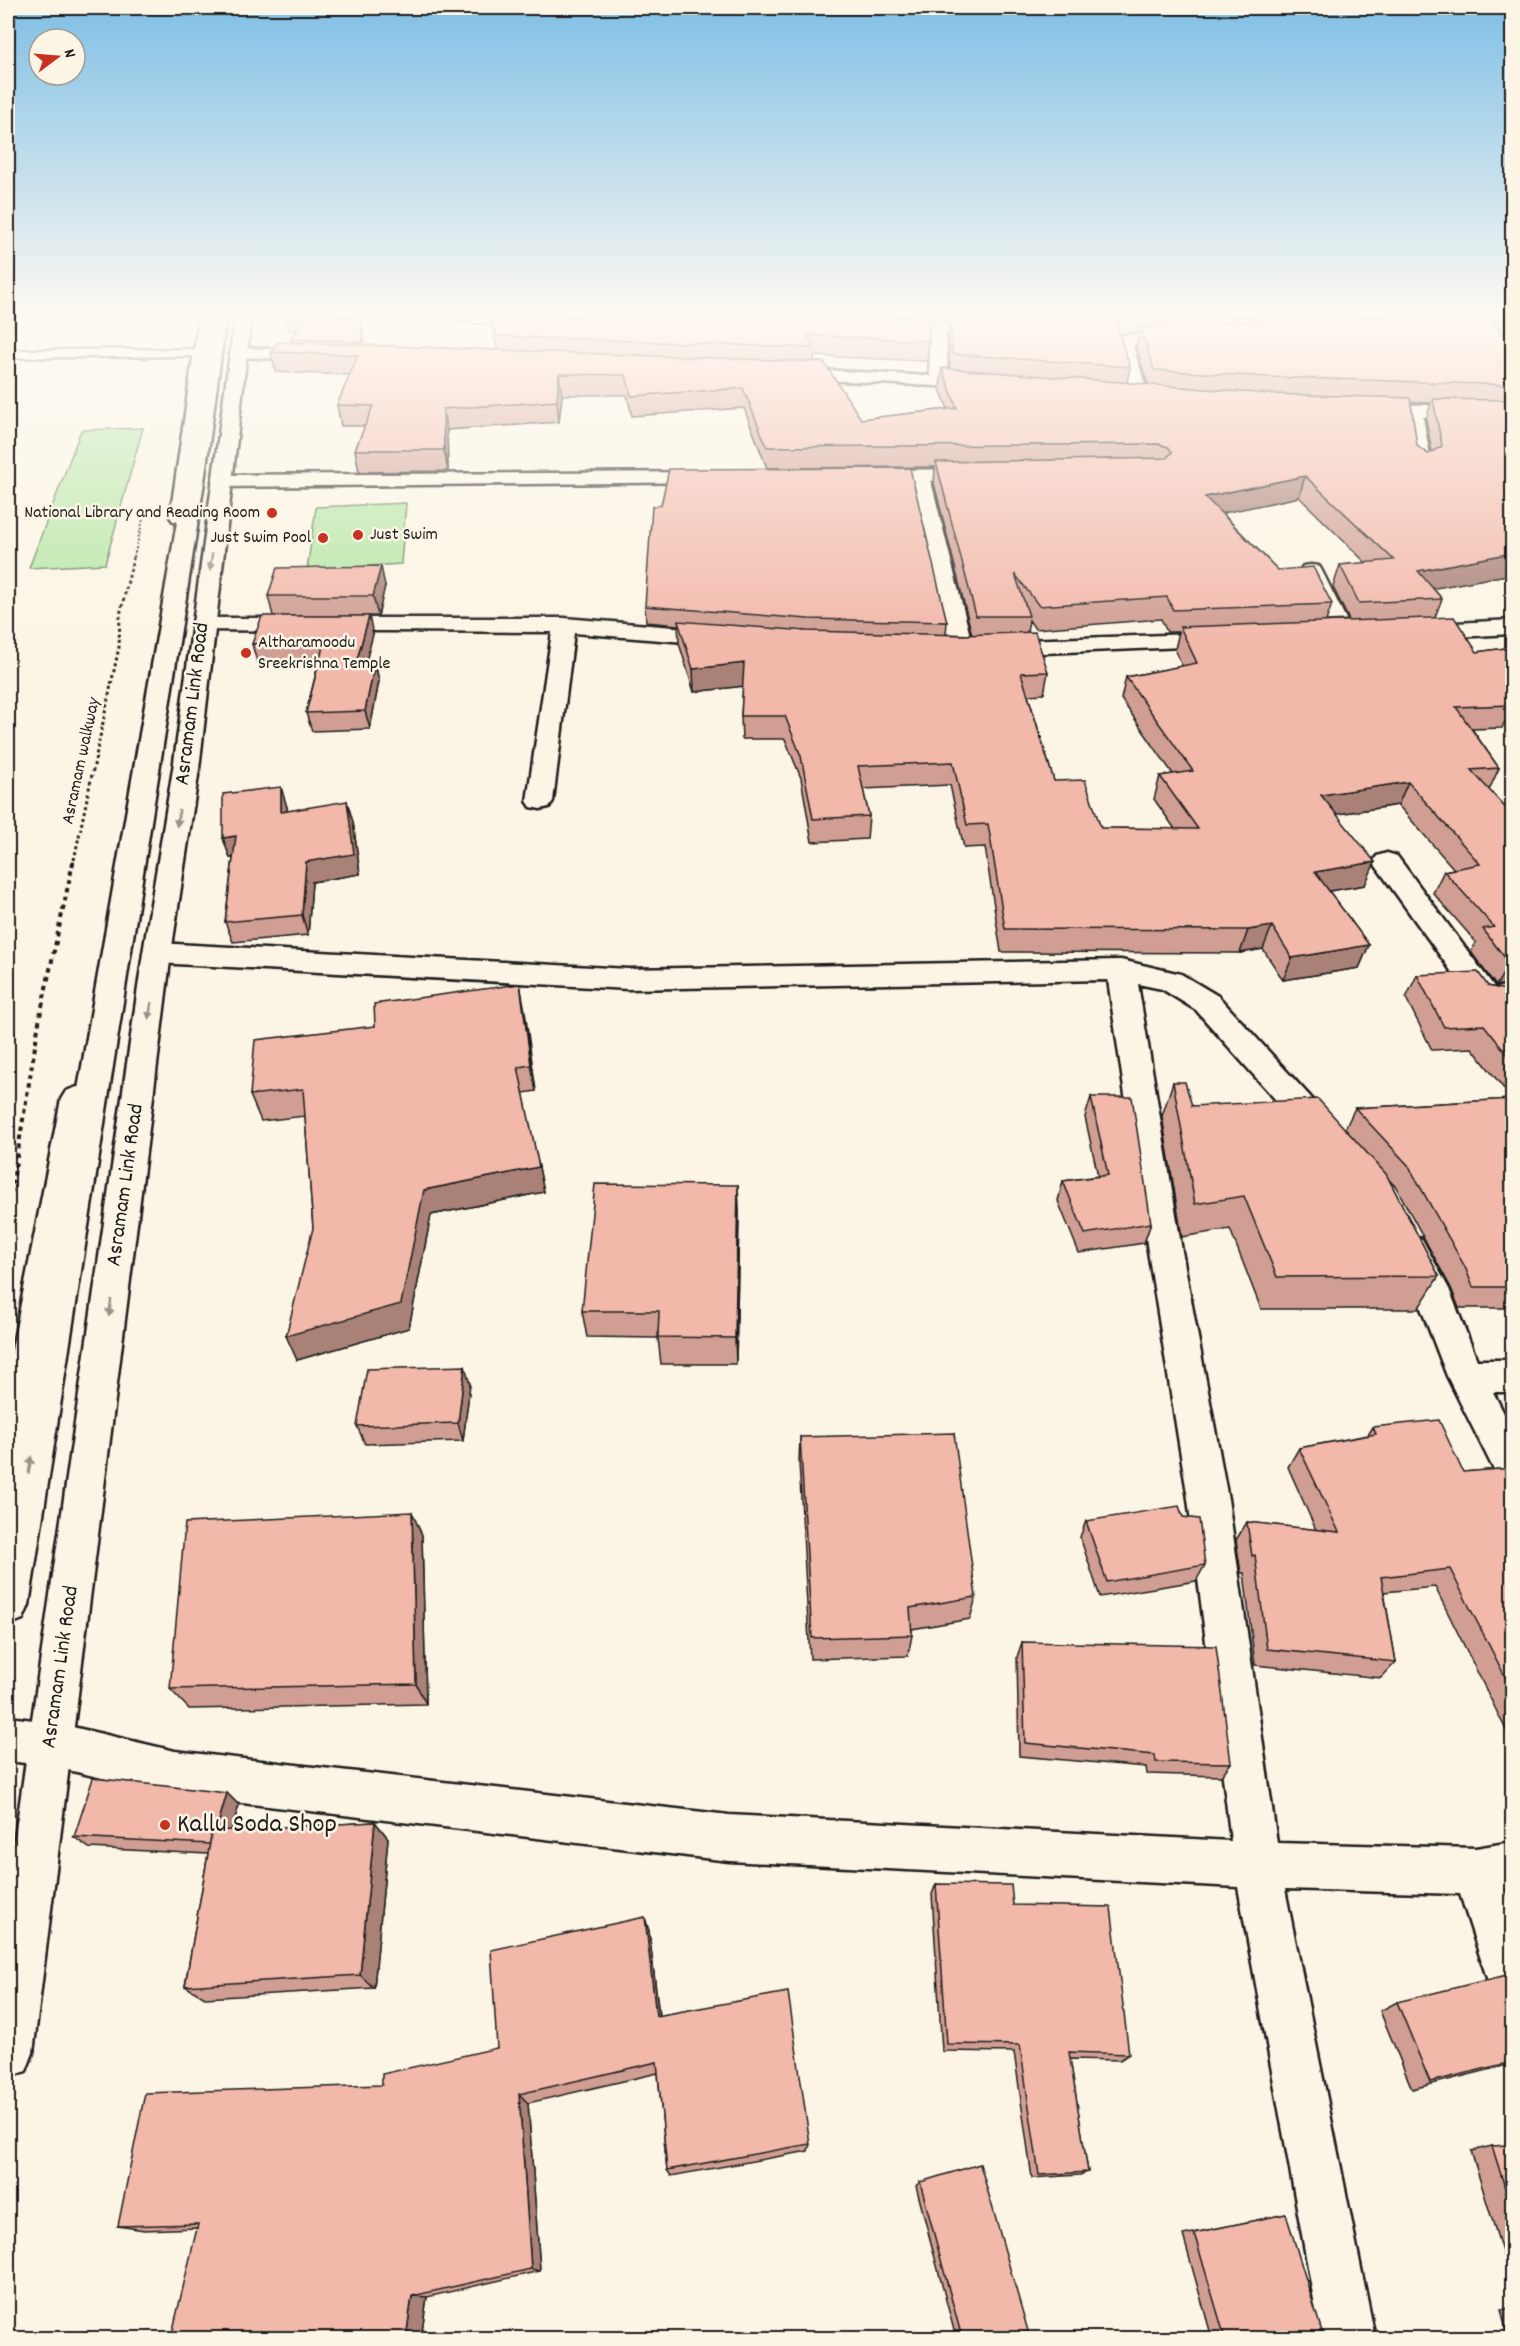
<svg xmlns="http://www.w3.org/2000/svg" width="1520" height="2346" font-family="Dekko,sans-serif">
<rect width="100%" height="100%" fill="#fcf5e5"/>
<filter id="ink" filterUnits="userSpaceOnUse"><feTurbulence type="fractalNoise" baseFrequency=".0167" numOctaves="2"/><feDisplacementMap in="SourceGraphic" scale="12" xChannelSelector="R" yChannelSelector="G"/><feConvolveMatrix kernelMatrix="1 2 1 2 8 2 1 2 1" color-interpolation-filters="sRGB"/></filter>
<g filter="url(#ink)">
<g fill="#b5e6a5" stroke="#688160" stroke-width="1.5">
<polygon points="143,428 105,564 29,568 81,430"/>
<polygon points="406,503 401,564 307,570 316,507"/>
</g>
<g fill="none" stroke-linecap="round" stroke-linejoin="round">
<g stroke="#1c1c1c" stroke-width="4">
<polygon id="service" points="213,349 218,350 218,356 8,358 8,350"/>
</g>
<g stroke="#1c1c1c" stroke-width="5">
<g id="pedestrian">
<polygon points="199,317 215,317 190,517 187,521 173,521 170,517"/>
<polygon points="77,1087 88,1091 93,1099 27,1464 22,1476 8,1481 8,1370 61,1099 66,1091"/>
</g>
</g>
<g stroke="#1c1c1c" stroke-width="5">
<g id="minor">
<polygon points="451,317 548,317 553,321 545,326 459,322"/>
<polygon points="972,317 989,317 998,327 989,332 946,332 948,377 990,381 993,385 990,389 787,378 778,373 787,368 930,376 928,327 931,323 975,322"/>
<polygon points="1181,332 1187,333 1190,337 1187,341 1133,345 1149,397 1147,401 1133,401 1114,340 1123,335"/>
<polygon points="240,348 316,350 325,355 316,360 234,357 231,353"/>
<polygon points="1368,403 1512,408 1512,419 1423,417 1432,467 1422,473 1412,467 1405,416 1361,413 1359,409 1361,405"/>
<polygon points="979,469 986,471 989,475 986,479 931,481 973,648 969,653 953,653 949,648 911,482 862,480 859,476 862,472 869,470"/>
<polygon points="712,472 719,474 722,478 719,482 222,487 215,485 212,481 215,477 222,475"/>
<polygon points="1311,565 1319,566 1322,571 1354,635 1351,640 1335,640 1332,635 1300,571 1303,566"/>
<polygon points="202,618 564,618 722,631 730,633 733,638 730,643 722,645 574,633 553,801 549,807 540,809 531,807 527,801 552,632 194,630 191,625 194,620"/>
<polygon points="1512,620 1512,634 1418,639 1410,637 1407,632 1410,627 1418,625"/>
<polygon points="1222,633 1230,635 1233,640 1230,645 995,655 987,653 983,648 987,643 995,641"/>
<polygon points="1387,853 1397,856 1495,988 1512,985 1512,1005 1488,1010 1477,1007 1373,862 1377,856"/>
<polygon points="157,943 628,969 1121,960 1181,974 1218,996 1336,1125 1341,1134 1336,1143 1325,1146 1314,1143 1196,1010 1162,989 1138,984 1182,1251 1228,1499 1277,1843 1476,1848 1512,1842 1512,1888 1505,1889 1512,1913 1512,2010 1495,2003 1460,1894 1285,1889 1375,2338 1321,2338 1238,1887 729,1861 175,1795 51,1766 8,1761 8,1717 51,1722 175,1751 729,1815 1231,1841 1188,1499 1148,1251 1108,980 628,989 157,963 147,960 143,953 147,946"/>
<polygon points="1410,1235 1422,1239 1449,1289 1477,1360 1512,1360 1512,1392 1493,1392 1512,1429 1512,1483 1498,1478 1447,1376 1414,1290 1393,1249 1398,1239"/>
</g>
</g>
<g stroke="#1c1c1c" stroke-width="5">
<g id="secondary">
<polygon points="210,317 226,317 204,482 29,1605 23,1619 8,1625 8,1490 184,482"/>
<polygon points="235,317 251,317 199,769 171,953 33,2053 26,2071 8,2078 8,1885 143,953 173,769"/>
</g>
</g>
<polyline stroke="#1c1c1c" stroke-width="2" stroke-dasharray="2 2" stroke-linecap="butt" points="134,557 144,515"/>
<polyline stroke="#1c1c1c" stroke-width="3" stroke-dasharray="3 3" stroke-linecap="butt" points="74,860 119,647 120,615 134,555"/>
<polyline stroke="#1c1c1c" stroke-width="4" stroke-dasharray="4.5 4.5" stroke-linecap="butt" points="8,1211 40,1016 74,858"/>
<use href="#service" fill="#fcf5e5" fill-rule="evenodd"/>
<use href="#pedestrian" fill="#fcf5e5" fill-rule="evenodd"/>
<use href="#minor" fill="#fcf5e5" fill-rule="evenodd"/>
<use href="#secondary" fill="#fcf5e5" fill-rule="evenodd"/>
</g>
<g fill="#d09e92" stroke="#1c1c1c" stroke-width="1.5" fill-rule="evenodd">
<path d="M291,317H361L365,345L498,350L495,340L492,320L499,319L498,317H1253L1252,321L1269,320L1268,317H1490L1500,333L1509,341L1492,317H1512V574L1433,588L1442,599L1435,617L1477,652L1512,647V716L1507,717L1502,728L1472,729L1499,768L1489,790L1512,815V984V983L1496,986L1471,952L1476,942L1433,893L1444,871L1454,869L1398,805L1336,814L1365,885L1329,891L1369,945L1359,968L1283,980L1263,949L1240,953L1001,952L985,847L964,848L950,785L863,789L869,816L867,839L812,842L801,778L785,739H742L741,716L743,686L694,692L679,643L678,625L646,622L645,606L947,622L946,634L972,635L934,483L935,467L767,468L744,408L632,416L627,395H562L559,422L447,430L448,471L359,472L355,450L365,426H341L337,405L350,375L276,372L271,352L291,342V339L298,329L289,330L287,321ZM950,321L948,334L950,369L942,368L940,389L948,409L861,419L814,362V356L927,361L929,341L928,323L929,322ZM1139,332L1136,347L1148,384L1127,383L1130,367L1119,334ZM1411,402L1431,403L1426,419L1432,452L1428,454L1417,446ZM1299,497L1366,563L1340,565L1333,587L1349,620L1326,621L1332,604L1278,570L1222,513ZM1161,619L1167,632H1179L1175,649L1182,666L1126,677L1121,699L1173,774L1160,776L1154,799L1175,829L1101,828L1054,781L1028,695L1044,694L1048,672L1027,633L1029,620L1035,629Z"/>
<polygon points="385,586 378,616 273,616 268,596"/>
<polygon points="373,634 365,663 375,663 379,681 370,729 312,731 306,713 320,657 257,662 252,644"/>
<polygon points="287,807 287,811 353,822 360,874 312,882 308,935 233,942 225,922 233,858 230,858 223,838"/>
<polygon points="1417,975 1488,986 1501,989 1512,987 1512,1099 1472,1048 1432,1050 1406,998"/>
<polygon points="520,984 536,1091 523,1093 544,1192 431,1215 409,1328 297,1360 313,1228 305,1116 261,1121 250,1095 375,1026"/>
<polygon points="1173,1082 1192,1106 1345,1129 1355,1108 1512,1099 1512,1308 1459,1308 1451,1288 1396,1187 1389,1180 1439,1276 1418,1309 1261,1309 1230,1229 1182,1237 1162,1116"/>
<polygon points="1091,1097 1151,1223 1144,1243 1079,1253 1058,1201 1063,1181 1098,1176 1085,1117"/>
<polygon points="738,1185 739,1213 736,1364 661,1364 658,1338 587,1337 582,1311"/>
<polygon points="470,1384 463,1441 365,1444 357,1426"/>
<polygon points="1373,1427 1463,1472 1512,1468 1512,1742 1435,1587 1384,1592 1396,1662 1381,1678 1255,1665 1244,1573 1241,1573 1236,1540 1247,1522 1316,1530 1288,1467 1299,1448 1368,1435"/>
<polygon points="800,1437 976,1597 970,1619 912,1629 912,1635 908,1656 810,1659 799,1462"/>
<polygon points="1183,1517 1205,1565 1196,1581 1100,1597 1080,1537 1086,1521"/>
<polygon points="422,1535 426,1704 189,1709 170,1689"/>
<polygon points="1022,1642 1231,1763 1221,1776 1147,1774 1146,1767 1019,1756 1017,1657"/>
<polygon points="239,1805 232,1830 375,1822 388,1838 374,1988 205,1998 185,1986 208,1854 89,1848 74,1837"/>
<polygon points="936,1884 1013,1905 1129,2054 1120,2060 1070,2059 1088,2172 1080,2175 1032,2178 1014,2052 942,2051 932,1894"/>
<polygon points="649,1931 659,2015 810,2144 808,2151 671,2176 667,2170 658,2073 528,2103 540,2271 427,2297 421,2338 197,2228 144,2230 118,2226 382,2085 497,2048"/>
<polygon points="1512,1991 1512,2064 1412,2089 1380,2011 1397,2002"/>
<polygon points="1512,2145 1512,2284 1471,2151 1492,2146"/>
<polygon points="920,2182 1006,2338 956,2338 916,2186"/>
<polygon points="1286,2214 1291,2338 1212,2338 1183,2235"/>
<polygon points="1512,2308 1512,2338 1508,2338 1501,2309"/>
</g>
<g fill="#a98177" stroke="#1c1c1c" stroke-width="1.5">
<polygon points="1118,317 1120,317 1117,334 1115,321"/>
<polygon points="559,374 562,395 559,422 557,401"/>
<polygon points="443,409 447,430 448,471 444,450"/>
<polygon points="1305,476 1299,497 1200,518 1205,497"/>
<polygon points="1512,553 1512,574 1409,593 1418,571"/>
<polygon points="381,566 385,586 378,616 373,596"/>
<polygon points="369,616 373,634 361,681 356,663"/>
<polygon points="375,663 379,681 370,729 365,711"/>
<polygon points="744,663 744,686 694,692 693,669"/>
<polygon points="1512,695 1512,705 1507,696"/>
<polygon points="1512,705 1512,716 1507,717"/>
<polygon points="1408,782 1398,805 1312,818 1321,795"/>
<polygon points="281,787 287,807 288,832 281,812"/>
<polygon points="347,801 353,822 360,874 312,882 308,935 302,915 306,862"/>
<polygon points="236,836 243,857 230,858 223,838"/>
<polygon points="1375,862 1365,885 1306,895 1315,872"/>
<polygon points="1272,926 1263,949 1240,953 1248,930"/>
<polygon points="1369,945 1359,968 1283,980 1292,958"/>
<polygon points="1512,962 1512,983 1496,986 1509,963"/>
<polygon points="520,984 525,1011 536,1091 531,1065"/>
<polygon points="539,1167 544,1192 431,1215 409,1328 297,1360 286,1336 424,1190"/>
<polygon points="738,1185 739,1213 736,1364 735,1338"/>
<polygon points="465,1366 470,1384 463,1441 458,1423"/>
<polygon points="412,1512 422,1535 426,1704 416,1684"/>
<polygon points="227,1793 239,1805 224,1855 212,1844"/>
<polygon points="375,1822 388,1838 374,1988 360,1975"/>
<polygon points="645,1917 649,1931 660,2027 656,2016"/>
<polygon points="519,2094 528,2103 540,2271 531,2269"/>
<polygon points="412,2296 427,2297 421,2338 406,2338"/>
</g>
<g fill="#f2b8aa" stroke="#1c1c1c" stroke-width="1.5">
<polygon points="291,317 360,317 363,342 291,339 305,320 287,321"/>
<polygon points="498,317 928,317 929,341 806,335 814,348 497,336 492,320 499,319"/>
<polygon points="950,317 1118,317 1115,321 1130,367 952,354"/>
<polygon points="1276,317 1490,317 1500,333 1512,344 1512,385 1269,377 1154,370 1140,327 1269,321"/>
<polygon points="278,342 824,362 861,419 957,408 942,368 1269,394 1410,398 1417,446 1428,454 1442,446 1433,399 1512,400 1512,553 1418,571 1442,599 1359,603 1340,565 1394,560 1305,476 1205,497 1278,570 1313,567 1332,604 1173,610 1167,597 1039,606 1015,574 1029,616 976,616 936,462 1167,458 1172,452 1168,447 1159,444 767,447 743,388 631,396 626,375 559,374 557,401 443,409 444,450 355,450 373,406 337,405 358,355 271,352"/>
<polygon points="910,468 947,622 808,619 645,606 652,507 661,505 669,469"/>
<polygon points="381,566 373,596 268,596 277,568"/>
<polygon points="262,616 369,616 356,663 375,663 365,711 306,713 325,639 252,644"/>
<polygon points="1454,617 1477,652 1512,647 1512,695 1507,696 1512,705 1456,707 1499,768 1471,770 1512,815 1512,962 1509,963 1483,929 1494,927 1444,871 1480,864 1408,782 1321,795 1375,862 1315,872 1369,945 1292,958 1272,926 1248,930 1005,929 988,824 967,825 953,762 858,766 869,816 813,819 801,756 785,716 741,716 744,663 693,669 678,621 807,631 964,635 1035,632 1048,672 1021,673 1054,781 1085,780 1101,828 1198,829 1160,776 1193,771 1126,677 1197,663 1180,627"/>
<polygon points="281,787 281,812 347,801 354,854 306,862 302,915 225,922 236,836 223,838 223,794"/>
<polygon points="1478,972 1488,986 1501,989 1512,987 1512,1060 1484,1025 1444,1027 1417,975"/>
<polygon points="520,984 531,1065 518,1067 539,1167 424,1190 401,1304 286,1336 313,1228 303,1089 250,1095 255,1040 375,1026 374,1004"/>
<polygon points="1173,1082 1185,1082 1192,1106 1318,1099 1386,1174 1439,1276 1277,1277 1244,1196 1195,1204"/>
<polygon points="1091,1097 1132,1097 1151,1223 1085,1234 1063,1181 1108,1175"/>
<polygon points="1512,1099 1512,1287 1473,1287 1465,1267 1408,1165 1355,1108"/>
<polygon points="595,1184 738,1185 735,1338 658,1337 659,1311 582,1311"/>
<polygon points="465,1366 458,1423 357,1426 367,1369"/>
<polygon points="1439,1420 1463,1472 1512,1468 1512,1690 1450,1569 1381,1577 1396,1662 1267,1649 1255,1555 1252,1556 1247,1522 1339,1532 1299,1448 1376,1434 1373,1427"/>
<polygon points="954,1433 976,1597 910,1608 912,1635 812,1638 800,1437"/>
<polygon points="1179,1506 1183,1517 1199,1519 1205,1565 1107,1582 1086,1521"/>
<polygon points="412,1512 416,1684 170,1689 185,1523"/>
<polygon points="1022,1642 1216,1646 1231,1763 1156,1762 1155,1755 1025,1743"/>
<polygon points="93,1778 227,1793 216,1831 212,1831 210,1844 74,1837"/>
<polygon points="375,1822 360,1975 185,1986 212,1831"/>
<polygon points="936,1884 1011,1885 1013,1905 1111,1907 1129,2054 1069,2052 1088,2172 1039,2175 1020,2045 947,2044"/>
<polygon points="645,1917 656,2016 788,1992 810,2144 667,2170 657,2062 519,2094 531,2269 412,2296 406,2338 171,2338 198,2224 118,2226 145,2093 382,2085 382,2074 497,2048 491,1950"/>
<polygon points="1507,1975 1512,1991 1512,2062 1430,2082 1397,2002"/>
<polygon points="1512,2145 1512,2210 1492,2146"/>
<polygon points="980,2164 1028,2331 1006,2338 962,2338 920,2182"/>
<polygon points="1286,2214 1322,2332 1291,2338 1225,2338 1194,2233"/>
</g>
<defs><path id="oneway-solid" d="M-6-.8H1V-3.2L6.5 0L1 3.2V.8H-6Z" transform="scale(1.5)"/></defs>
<g fill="#97938b">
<use href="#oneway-solid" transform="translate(211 562) rotate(98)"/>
<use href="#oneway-solid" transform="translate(178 818) rotate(99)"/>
<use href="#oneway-solid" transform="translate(150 1011) rotate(98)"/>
<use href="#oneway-solid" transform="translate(110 1308) rotate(98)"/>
<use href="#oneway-solid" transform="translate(30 1465) rotate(-81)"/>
</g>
</g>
<linearGradient id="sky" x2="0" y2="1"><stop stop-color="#7fbfe5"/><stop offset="0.49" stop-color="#fefaf3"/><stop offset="1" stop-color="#fefaf3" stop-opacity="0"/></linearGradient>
<rect width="1520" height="645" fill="url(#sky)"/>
<g fill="#c8321e" stroke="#fcf5e5" stroke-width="2">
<circle cx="272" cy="513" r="6"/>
<circle cx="358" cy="535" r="6"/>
<circle cx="323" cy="538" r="6"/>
<circle cx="246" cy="653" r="6"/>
<circle cx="165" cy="1825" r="6"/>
</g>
<g text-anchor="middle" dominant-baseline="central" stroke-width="5" stroke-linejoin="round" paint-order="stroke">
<g font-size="18" fill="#1c1c1c" stroke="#fcf5e5" text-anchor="end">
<text x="260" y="513">National Library and Reading Room</text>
<text x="370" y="535" text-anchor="start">Just Swim</text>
<text x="311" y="538">Just Swim Pool</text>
<text x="258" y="643" text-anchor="start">Altharamoodu<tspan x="258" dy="21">Sreekrishna Temple</tspan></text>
</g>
<g font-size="18" fill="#1c1c1c" stroke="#fcf5e5">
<text transform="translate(82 761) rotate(-78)">Asramam walkway</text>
</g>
<g font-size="22" fill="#1c1c1c" stroke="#fcf5e5">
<text transform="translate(193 704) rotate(-83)">Asramam Link Road</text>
<text transform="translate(126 1185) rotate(-82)">Asramam Link Road</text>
<text transform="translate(61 1667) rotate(-82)">Asramam Link Road</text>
</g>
<g font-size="27" fill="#1c1c1c" stroke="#fcf5e5" text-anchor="start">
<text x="177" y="1825">Kallu Soda Shop</text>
</g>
</g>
<rect width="1520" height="2346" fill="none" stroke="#fcf5e5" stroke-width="30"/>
<rect x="15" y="15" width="1490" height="2316" fill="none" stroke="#1c1c1c" stroke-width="2" filter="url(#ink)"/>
<g transform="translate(57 57) rotate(74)"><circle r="28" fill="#fcf5e5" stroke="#a29e95" stroke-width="1.5"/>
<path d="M0-4.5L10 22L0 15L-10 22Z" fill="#c8321e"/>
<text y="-9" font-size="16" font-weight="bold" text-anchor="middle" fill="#1c1c1c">N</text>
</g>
</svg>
